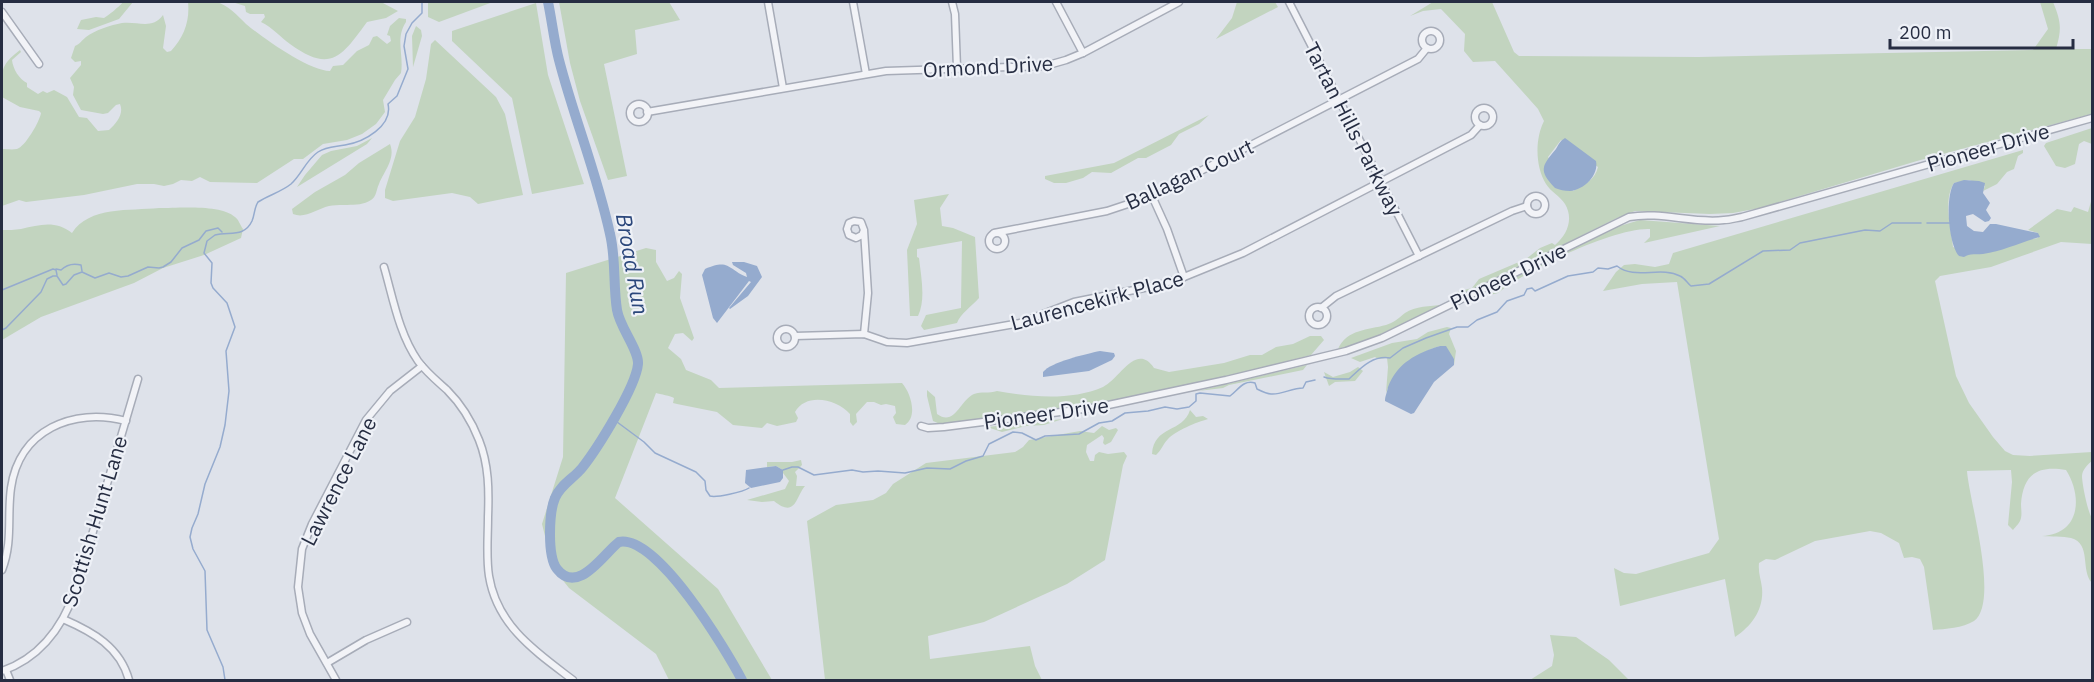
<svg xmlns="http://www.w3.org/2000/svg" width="2094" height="682" font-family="'IBM Plex Sans',sans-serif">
<rect width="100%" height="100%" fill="#dee2ea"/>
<g fill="#c2d4bf" fill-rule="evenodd">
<path d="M123,2H133L119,19L89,30L77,29L81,20L96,17L104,18C108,16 121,5 123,2Z"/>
<path d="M188,2C197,1 208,0 216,2C227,4 238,16 246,24C263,38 309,71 330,71L333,66L343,65L357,51L369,45L373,37L377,36L387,44L391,41L390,36L387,35L390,26L399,18L406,19V22C395,38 404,55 401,73L395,80L383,100L385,112L376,124L362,134L347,140L323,144L303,159H294L257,183L210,182L200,177L192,181L181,180L173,184L164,186L154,184H137L84,195L26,202L19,200L2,206V149C6,149 12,150 17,149C25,147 40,121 41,113L39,111L20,107L2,97C1,72 0,65 20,50L21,52L12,60C13,69 19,79 27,83V87L38,94L43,91L47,93L54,90L67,97L79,117L87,118L98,131L109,130C117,123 124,114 120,104L116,105L108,113L103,114L81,110L73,95L74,87L70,78L81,65V61L75,62L71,58L75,46C81,43 81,41 86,37C95,30 111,25 122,23C138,21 152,30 163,15L166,26L163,48L167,52L171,51C184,37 190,21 188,2Z"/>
<path d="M232,2H381L398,11L386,18L367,22C342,56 331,74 290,44C279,36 273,28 261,22L265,17L264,14H250L246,12L245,6Z"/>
<polygon points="428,2 493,2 439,22 428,17"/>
<polygon points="559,2 669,2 680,20 635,30 637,54 604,64 627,176 608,180 580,101 570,63"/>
<polygon points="1237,2 1275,2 1278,7 1216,39 1232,18"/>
<path d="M1433,2H1492L1514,52L1519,56L1699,57L2033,50L2048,29L2040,2H2053C2061,21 2062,29 2056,49H2092V114L1917,161L1760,208L1733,213L1710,214L1635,211L1617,218L1452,300L1456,292L1472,288L1479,279L1526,259L1540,248L1552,243L1555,245C1567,235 1574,219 1565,204C1560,196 1551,192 1546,184C1535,166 1535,139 1544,121L1538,109L1495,61L1473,62L1464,51L1465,34L1441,9L1423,11L1410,16ZM1561,140L1598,167C1595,180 1584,185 1573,191L1548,157Z"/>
<polygon points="536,3 548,75 584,184 532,194 512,98 452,41 452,31"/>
<polygon points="416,26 421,30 422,36 413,67 412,36"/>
<polygon points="435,40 496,97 505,114 523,195 478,204 470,197 452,193 393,201 385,198 385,190 400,141 415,117 426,79 431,44"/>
<polygon points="1209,115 1199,124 1179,134 1171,145 1146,158 1138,158 1111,173 1092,172 1083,178 1066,183 1054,183 1045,179 1045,176 1114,163"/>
<polygon points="2092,128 2092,144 2084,141 2079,144 2075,164 2065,168 2056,166 2044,146 2046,143"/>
<polygon points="372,138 367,144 297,187 305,175 322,155 331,151 357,146"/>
<path d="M390,144C396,159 384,171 379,184C376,190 377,196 371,200C359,208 342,203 329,206C317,209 305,219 293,214L292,209L315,192L345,175L359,163Z"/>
<path d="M2023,150V153L2018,156L2014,169L2007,172L1997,184L1983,191L1985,186L1969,180L1954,183C1943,200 1951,228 1953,247C1990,264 2003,242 2038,238V233L2028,230L2057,209L2071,212L2074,207L2088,212L2092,198V244L2061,242L1991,267L1940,276L1935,281L1956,376L1969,403L1993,437L2005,451L2013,455L2030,456L2092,452V461C2088,464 2082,470 2082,476C2082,484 2088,513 2092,518V583C2080,570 2092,544 2071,538C2063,536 2051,537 2042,536C2080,534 2083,497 2066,470C2038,465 2023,474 2021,504C2021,508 2022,514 2021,518C2020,523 2016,526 2013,530L2008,525L2012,482L2011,470L1967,471C1969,500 2000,602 1974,621C1963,628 1945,629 1933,630L1924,567L1920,559L1912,557L1904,558L1899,543L1881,533L1870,531L1815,541L1775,560L1766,559L1759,563C1758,573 1761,579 1762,588C1764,609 1752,626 1735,637L1725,579L1620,606L1614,568L1624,573L1636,574L1709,553L1719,539L1677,282L1642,284L1603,291L1616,272L1624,265L1635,264L1655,267L1669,264L1673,253Z"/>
<path d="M949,194L940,208L942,226L953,228L975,237L979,298C972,306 960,314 957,323L924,330L921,326L926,315L961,308L962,241L917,249V257L919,258C921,276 926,300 918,316H910L907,250L917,224L914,200Z"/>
<path d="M159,208C178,208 221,204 235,217C239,220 240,225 243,229L241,238L204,255L163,268L134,283L41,317L2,340V230C8,230 15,230 21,229C40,225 55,220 72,233C89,206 130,211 159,208Z"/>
<path d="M1640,220L1720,226L1644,243L1650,237V229C1615,227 1526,270 1498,293L1490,295L1486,293L1487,290L1613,228Z"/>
<path d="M646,248L656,250V262L667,281L674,278L679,271L682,274L680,298L694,338L692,341L683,333L675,334L668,348L681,359L686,370L711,380L719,388L902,383C911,393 918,417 905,425L896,424L893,417L896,413L895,406L886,404L881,405L874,402H867L856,414L857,422L853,426L850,422V414C837,399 806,392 795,412L798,418L796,422L777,426L767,423L762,428L733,425L717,412L677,404L673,403L674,398C671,396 660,394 656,393L615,498L718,589L772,680H669L656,654L569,588L553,568L542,524L563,457L566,273Z"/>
<path d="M1442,305L1364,342L1338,349C1347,329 1368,330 1386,325C1393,323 1399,318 1405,313C1415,306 1431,306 1442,305Z"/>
<path d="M1447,327L1451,328L1449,334L1456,351L1454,365V359L1440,346C1416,353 1395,369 1386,393L1388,367L1387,358L1378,359L1375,357L1360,362L1351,358L1392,343L1417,339L1428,332Z"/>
<path d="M1310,336H1321L1324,340L1311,355L1211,381L1072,408L940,424L933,421L927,396V390L935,397L937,414C955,427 960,400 974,394C981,391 989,394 997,391C1030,397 1071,401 1103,387C1120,379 1136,342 1154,368L1169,372L1224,363L1250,355H1262L1276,347L1293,344Z"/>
<polygon points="1307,365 1303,370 1229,385 1223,388 1198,391"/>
<polygon points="1358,367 1363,371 1355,381 1335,382 1329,386 1324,372 1333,377 1350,372"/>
<path d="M1190,410L1196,417L1203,416L1208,419C1197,422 1175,431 1168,439C1163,444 1161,451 1156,455L1152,454C1154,425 1183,433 1190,410Z"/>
<polygon points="1063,419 1044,425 1026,426 1002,432 987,427"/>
<polygon points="1102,426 1109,430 1116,428 1118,430 1111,442 1105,445 1103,443 1104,438 1102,435 1087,445 1086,452 1090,461 1094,461 1095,455 1099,452 1108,454 1124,452 1127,456 1123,465 1105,560 1067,584 984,622 928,636 930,659 1030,646 1035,666 1042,680 825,680 807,521 836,505 873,500 886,493 893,484 926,463 1015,452 1023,447 1029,440 1080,431 1094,433"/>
<path d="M801,460L802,465L795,472L797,476L796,486H805C796,496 796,519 774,501L762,502L747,500L785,489L789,481L783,473V470L776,466L767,467V462H792Z"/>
<polygon points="1550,635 1576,637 1609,660 1629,680 1530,680 1552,666 1554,655"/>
</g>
<g fill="#95abce">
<path d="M1565,138L1596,161C1599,175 1584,190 1570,191C1564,191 1560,190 1555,188C1538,170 1542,166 1556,149C1559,144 1560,141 1565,138Z"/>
<path d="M1964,180L1979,181L1985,183L1983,193L1990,203L1986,210L1991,218L1989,221L1985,222L1973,214L1966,216L1967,226L1974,231L1983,232L1990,224H1996L2038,233L2040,237C2021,242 2003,251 1983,254C1976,255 1970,253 1964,257L1959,256C1948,243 1945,197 1954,183Z"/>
<path d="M732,262H744L757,266L762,277L748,296L730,309L729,308L751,282L749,281L717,323L713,318L702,275L705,269C730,258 728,270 747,277L746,273L733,265Z"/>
<path d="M1440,346H1446L1454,359V365L1434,382L1414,413L1411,414L1385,401C1385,396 1387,393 1388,387C1397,363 1417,353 1440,346Z"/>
<path d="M1100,351L1114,353L1115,356L1112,360L1089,371L1043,377V372C1051,362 1086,354 1100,351Z"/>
<polygon points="776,466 783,470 783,478 780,482 751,488 745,483 746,470"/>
</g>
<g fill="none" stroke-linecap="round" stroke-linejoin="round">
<g stroke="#95abce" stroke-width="1.5">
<polyline points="1927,223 1950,223"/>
<path d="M56,269L61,270C66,265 73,263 81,265L82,271"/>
<polyline points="2,290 53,269 56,270 57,275"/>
<polyline points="2,330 6,328 41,292 47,279 53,276 57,276 63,285 66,284 74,275 82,272 95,278 109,273 121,277 128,276 148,267 159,268 163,267 171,262 182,248 199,240 206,231 218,228 222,232"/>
<path d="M1324,377C1332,380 1340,379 1349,379C1360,369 1372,355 1390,358L1403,348L1426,338L1457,327H1468L1477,320L1497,312L1507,301L1524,295L1527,289L1532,288L1535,291L1568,276L1593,272L1598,268L1608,269L1617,266C1634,280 1661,266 1680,276C1685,278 1687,283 1691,286L1709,284L1763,251L1790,250L1800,243L1865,230L1880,231L1892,223H1921"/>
<path d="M613,419L644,442L655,453L696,472L705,481L706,490L710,496C716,498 743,492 749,488"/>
<path d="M783,470L792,467H798L814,475L852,470L863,472L878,471L905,473L927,468L950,469L966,461L983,456L989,444L1013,432L1022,433L1036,440L1045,436L1079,434L1099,423L1112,421L1125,413L1148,411L1165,407L1177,409L1189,407L1196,401V394L1200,393L1230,396C1238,390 1244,379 1255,383L1257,389C1261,391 1267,394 1271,394C1281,395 1292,388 1303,388L1306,382L1315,380"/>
<path d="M225,680L223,667L207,630L205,571L193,549L190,537L192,528L198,514L205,484L220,447L225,425L229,391L226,351L235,327L227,303L213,288L211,283L212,263L204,253L207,241L215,235C229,231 244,238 252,221C255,214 254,208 258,202C269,195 281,192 291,184C302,174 306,160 318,152C327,146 336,147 345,145C364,142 393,126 388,104L397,96L408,69L404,46L406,34L412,23L422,13V2"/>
</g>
<path stroke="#95abce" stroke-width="10" d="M548,2C552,21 554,41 559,60C574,118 597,174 610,234C616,258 613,285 617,310C620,328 639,350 638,364C636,387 597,449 582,468C574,478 560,485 555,498C549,512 547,556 557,569C578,596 604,553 619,542C657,534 726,650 742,680"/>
<g stroke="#a7acb8" stroke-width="9">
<g id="minor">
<polyline points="768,2 783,88"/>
<polyline points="853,2 866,74"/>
<polyline points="952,2 955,14 957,68"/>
<polyline points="1056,2 1083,53"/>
<polyline points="1289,2 1419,256"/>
<polyline points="2,12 39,64"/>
<circle cx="1431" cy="40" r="9"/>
<circle cx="639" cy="113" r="9"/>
<circle cx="1484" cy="117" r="9"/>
<polyline points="647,112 886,71 1045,66 1066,60 1083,53 1179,2"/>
<polyline points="1152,196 1167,229 1184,277"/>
<circle cx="1536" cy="205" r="9"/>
<polyline points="864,230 862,235 856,238 849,235 847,229 849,223 854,221 861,222 864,230 868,293 864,334"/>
<circle cx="997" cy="241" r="8"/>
<polyline points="994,233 1107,211 1152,196 1418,59 1427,48"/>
<path d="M384,267C393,298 399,334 418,361C426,372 437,381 447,390C461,404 472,422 479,440C489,465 489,491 488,517C488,537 486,557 489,576C497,626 536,652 573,680"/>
<circle cx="1318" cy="316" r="9"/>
<polyline points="1321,308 1336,296 1512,211 1527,206"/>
<circle cx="786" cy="338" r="9"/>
<polyline points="795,336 864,334 887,342 907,343 1020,323 1074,302 1159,285 1184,277 1243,253 1471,135 1480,125"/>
<path d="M921,426L928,428L944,427L1099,407L1226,380L1346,351L1382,338L1629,217C1661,211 1692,224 1724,220C1730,220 1736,218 1742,217L2092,118"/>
<path d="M2,570C13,542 7,516 11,488C19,430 73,407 126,421"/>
<path d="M63,619C93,632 120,647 129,680"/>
<polyline points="327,663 366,640 407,622"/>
<polyline points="6,670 10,680"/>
<path d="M2,671C40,658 63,626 76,589L138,379"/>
<polyline points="336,680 310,634 302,613 298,587 302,549 312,524 366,420 390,391 422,366"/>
</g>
</g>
<use href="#minor" stroke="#f2f3f7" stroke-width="6"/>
</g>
<g text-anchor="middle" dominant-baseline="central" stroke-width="4.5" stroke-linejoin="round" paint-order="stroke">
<g font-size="21" fill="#262d42" stroke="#eef1f7">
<text transform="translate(988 66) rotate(-3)">Ormond Drive</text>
<text transform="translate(1354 129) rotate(63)">Tartan Hills Parkway</text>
<text transform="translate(1988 147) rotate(-16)">Pioneer Drive</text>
<text transform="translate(1189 174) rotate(-25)">Ballagan Court</text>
<text transform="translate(1508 276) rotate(-26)">Pioneer Drive</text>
<text transform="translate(1097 300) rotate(-15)">Laurencekirk Place</text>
<text transform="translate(1046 413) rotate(-8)">Pioneer Drive</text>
<text transform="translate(338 481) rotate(-63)">Lawrence Lane</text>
<text transform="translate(94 521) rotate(-73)">Scottish Hunt Lane</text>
</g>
<g font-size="22" font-style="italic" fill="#2b477b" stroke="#eef1f7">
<text transform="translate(633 264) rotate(80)">Broad Run</text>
</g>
</g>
<rect width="2094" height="682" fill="none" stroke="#262d42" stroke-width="6"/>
<path d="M1890 39v9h183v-9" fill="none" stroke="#262d42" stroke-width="3"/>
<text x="1899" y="39" font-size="18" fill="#262d42" stroke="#eef1f7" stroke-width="4.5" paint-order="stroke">200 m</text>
</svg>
